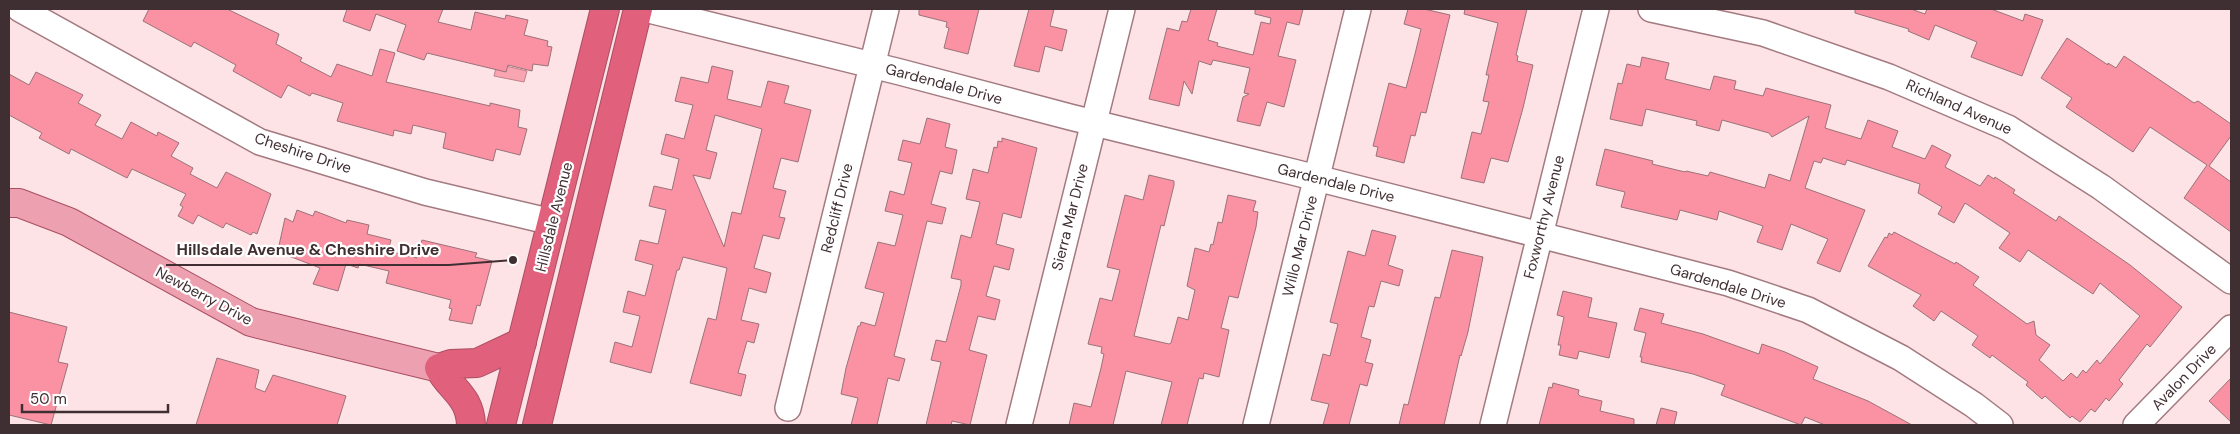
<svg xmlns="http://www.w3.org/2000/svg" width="2240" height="434" font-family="'DM Sans',sans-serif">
<rect width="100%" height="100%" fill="#fee3e6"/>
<polygon fill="#f8a4b1" stroke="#c1818b" points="497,64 527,71 524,82 494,76"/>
<g fill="#fa92a4" stroke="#9a7278" fill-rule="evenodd">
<polygon points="149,9 227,9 279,34 276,44 302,58 300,61 331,77 337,64 372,76 380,49 395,53 386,82 490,106 490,103 520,110 518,127 527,129 520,155 496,149 493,161 443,148 446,133 413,125 411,134 394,130 393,136 337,121 343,103 312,93 310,96 288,85 281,98 233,71 236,65 194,42 191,47 143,21"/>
<polygon points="347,9 443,9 438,22 471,30 475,12 505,19 506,15 528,20 524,35 548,41 547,46 552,47 548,66 533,64 532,71 508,65 506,72 427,53 424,60 397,51 406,25 376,14 370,31 343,21"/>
<polygon points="919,9 979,9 968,54 944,48 949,28 946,27 947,22 919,15"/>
<polygon points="1029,9 1054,9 1050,26 1067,30 1062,51 1045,46 1039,72 1014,66"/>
<polygon points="1191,9 1217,9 1208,40 1218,43 1217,46 1253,55 1261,22 1270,24 1271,18 1255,14 1255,9 1303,9 1299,25 1287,22 1278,56 1296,60 1284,107 1267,102 1260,126 1237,121 1243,97 1249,94 1244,93 1250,68 1213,60 1211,65 1199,61 1192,94 1184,81 1179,106 1149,99 1167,28 1179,31 1182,21 1187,22"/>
<polygon points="1408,9 1424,9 1450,15 1426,113 1421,112 1415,136 1411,135 1404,163 1376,156 1378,147 1373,146 1389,83 1406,88 1415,54 1421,29 1404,24"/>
<polygon points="1465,9 1527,9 1516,55 1518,56 1517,61 1533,65 1523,108 1508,162 1491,158 1484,183 1461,178 1472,132 1481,134 1489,102 1483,101 1489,75 1486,75 1498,23 1464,14"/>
<polygon points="1855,9 1911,9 1925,14 1927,9 1991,9 2023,21 2025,14 2043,20 2022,76 1971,57 1977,42 1935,25 1929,40 1908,31 1909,29 1855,13"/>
<polygon points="2067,38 2108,65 2108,63 2116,68 2124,56 2194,103 2198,101 2231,124 2231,136 2209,166 2231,182 2231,232 2184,198 2207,165 2150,127 2133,152 2066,107 2072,98 2041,78"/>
<polygon points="1642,57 1669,63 1665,79 1710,90 1714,76 1736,81 1734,89 1763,96 1766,88 1831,105 1825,128 1861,139 1868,120 1898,131 1892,147 1925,159 1932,145 1951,155 1945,167 1980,186 1988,175 1994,179 1995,177 2015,190 2013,193 2056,221 2059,216 2130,265 2182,307 2150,347 2147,344 2119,380 2123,384 2109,401 2106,398 2095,412 2091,409 2080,422 2072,416 2070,418 2045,396 2042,399 2026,385 2028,382 1992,355 1990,358 1972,345 1978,336 1941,311 1934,321 1913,306 1921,295 1868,266 1885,237 1887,238 1889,233 1892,235 1894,232 1955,264 1956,262 1979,277 1973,285 2027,324 2034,321 2036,335 2050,345 2039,360 2063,381 2071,373 2077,378 2083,370 2086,373 2097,360 2100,364 2140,316 2100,283 2093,294 2028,250 2020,262 1999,248 2010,233 1965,203 1954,223 1938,214 1942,207 1918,193 1920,184 1847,160 1845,165 1823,158 1821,163 1814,161 1805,188 1865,210 1840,272 1817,263 1828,239 1791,224 1782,250 1757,242 1763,226 1719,211 1717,220 1680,210 1677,220 1621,207 1625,192 1596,185 1605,149 1653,161 1652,164 1685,172 1686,171 1708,176 1710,172 1765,188 1769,174 1790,181 1809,116 1772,137 1769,133 1722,120 1719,131 1696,125 1697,121 1646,109 1642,126 1610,119 1618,83 1622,84 1627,64 1640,67"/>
<path d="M712,66L733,71L727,99L761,107L768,81L789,86L784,103L811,110L798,162L781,158L773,188L786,191L779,217L785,218L779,239L763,235L754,268L771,273L766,293L749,288L741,320L759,324L754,343L747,341L738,373L746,375L741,396L690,383L708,318L716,320L727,268L683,257L679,270H677L651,373L610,362L615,342L632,347L640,316L623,312L628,291L645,296L653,265L635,260L640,240L658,244L666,210L649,206L654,186L672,190L679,159L661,154L666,134L684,139L693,105L675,101L681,77L708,83ZM715,115L762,129L741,214L732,212L724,247L693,175L710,179L717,153L706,150Z"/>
<polygon points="36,72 83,95 78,103 101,115 95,125 122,139 131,122 157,136 158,132 179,143 171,156 193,168 190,174 217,188 226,172 271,194 257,234 253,232 251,235 226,223 223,228 198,215 193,224 178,216 183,207 180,205 186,194 132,169 127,178 71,149 69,154 39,138 42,133 9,115 9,74 29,85"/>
<polygon points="927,118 950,124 945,147 957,150 952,174 940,171 931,204 946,208 942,224 927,221 894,356 905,359 899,381 888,378 877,425 851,425 858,398 841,394 846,368 858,326 860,326 861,322 875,326 884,293 865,288 878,242 895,246 903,215 885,211 890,191 904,195 912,163 898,160 903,140 920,144"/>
<polygon points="1002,138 1037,148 1021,218 1003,213 996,244 1014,249 1009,270 994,266 986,296 1000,300 995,320 978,316 969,350 987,355 970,425 952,421 951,425 926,425 941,362 931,360 936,340 946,342 961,285 961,280 951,278 961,235 971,238 980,202 966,199 973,169 988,173 994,147 997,148 998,141 1002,142"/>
<polygon points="1149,175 1174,181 1174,185 1164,226 1161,225 1134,336 1169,344 1171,343 1178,317 1188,320 1195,290 1187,286 1195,248 1209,252 1211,244 1213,245 1218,222 1222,223 1228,195 1256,201 1253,211 1258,212 1256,227 1238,298 1229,296 1221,328 1229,330 1219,377 1204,373 1203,379 1199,378 1187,425 1161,425 1172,382 1126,371 1113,425 1069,425 1074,403 1091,407 1101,368 1104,354 1101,353 1102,347 1088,344 1100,298 1112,301 1120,270 1107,267 1125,195 1143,200"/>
<polygon points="297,210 313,216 315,211 346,223 347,220 369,225 367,234 391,240 388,251 417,258 422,240 477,253 475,257 492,261 480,306 477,305 472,324 449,320 452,309 449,308 451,300 386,283 389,271 359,264 358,268 346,264 338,291 313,284 320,268 281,253 282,251 278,250 285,218 293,222"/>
<polygon points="1372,230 1396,236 1388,265 1403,270 1399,286 1381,281 1374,307 1369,306 1361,337 1371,340 1365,362 1373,364 1367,386 1360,384 1349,425 1323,425 1329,404 1311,400 1323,354 1330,356 1338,324 1330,322 1348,251 1365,256"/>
<polygon points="1452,250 1483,257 1468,332 1461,356 1460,355 1444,425 1399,425 1404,404 1408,405 1435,297 1440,298"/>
<polygon points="1563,291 1592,298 1588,317 1617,323 1609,358 1579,351 1577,359 1559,355 1561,345 1558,345 1564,317 1557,315"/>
<polygon points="1640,308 1664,314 1661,323 1703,334 1759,354 1762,344 1785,352 1818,367 1813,379 1868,401 1912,425 1825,425 1805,417 1801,425 1721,395 1725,385 1693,374 1641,362 1642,357 1640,357 1646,333 1634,330"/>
<polygon points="9,312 67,327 58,362 68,364 51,425 9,415"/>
<polygon points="217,358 259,370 255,388 265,392 273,375 346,396 337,425 196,425"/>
<polygon points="2231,378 2231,422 2209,401"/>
<polygon points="1553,383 1579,390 1578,394 1580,396 1602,401 1600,411 1634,419 1634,425 1539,425 1549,387 1552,388"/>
<polygon points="1661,408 1677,412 1674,425 1656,425"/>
</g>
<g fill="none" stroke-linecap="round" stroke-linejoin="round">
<g stroke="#a27a80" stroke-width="28">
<g id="minor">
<polyline points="20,9 260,142 425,192 552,222"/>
<polyline points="645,9 900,72 1070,117 1293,172 1728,283 1808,310 1901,358 1974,405 2000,425"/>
<polyline points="1651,9 1763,33 1889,77 2008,128 2101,187 2231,281"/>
<polyline points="788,408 886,9"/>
<polyline points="1019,425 1122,9"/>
<polyline points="1256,425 1358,9"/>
<polyline points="1493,425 1596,9"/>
<polyline points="2136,425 2231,328"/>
</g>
</g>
<g stroke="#a94f62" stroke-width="30">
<polyline id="major" points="9,203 19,203 69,222 251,322 439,368"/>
</g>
<g stroke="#a94f62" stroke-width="30">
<g id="highway">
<path d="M471,425C470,396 451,390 439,368L451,364L477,363L522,342"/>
<polyline points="501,425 605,9"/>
<polyline points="537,425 638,9"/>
</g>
</g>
<use href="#minor" stroke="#fff" stroke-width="25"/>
<use href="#major" stroke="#eda0b0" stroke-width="28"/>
<use href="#highway" stroke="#e1607c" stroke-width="28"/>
</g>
<g text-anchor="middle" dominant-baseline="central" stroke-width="4.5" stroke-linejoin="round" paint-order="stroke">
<g font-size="15" fill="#402f32" stroke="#fff">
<text transform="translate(944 84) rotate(15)">Gardendale Drive</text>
<text transform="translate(1959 107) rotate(24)">Richland Avenue</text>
<text transform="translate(303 153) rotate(18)">Cheshire Drive</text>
<text transform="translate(1336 183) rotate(14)">Gardendale Drive</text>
<text transform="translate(837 208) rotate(-76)">Redcliff Drive</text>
<text transform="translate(554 217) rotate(-76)">Hillsdale Avenue</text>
<text transform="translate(1070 217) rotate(-76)">Sierra Mar Drive</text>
<text transform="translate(1544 217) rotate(-76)">Foxworthy Avenue</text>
<text transform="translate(1300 246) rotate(-76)">Willo Mar Drive</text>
<text transform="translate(1728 286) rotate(17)">Gardendale Drive</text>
<text transform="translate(204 296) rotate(28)">Newberry Drive</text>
<text transform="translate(2184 377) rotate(-46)">Avalon Drive</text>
</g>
</g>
<path fill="none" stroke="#402f32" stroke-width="2" d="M513 260L449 265H166"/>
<circle fill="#402f32" stroke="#fff" stroke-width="2" cx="513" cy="260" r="5"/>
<g font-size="16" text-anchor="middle" font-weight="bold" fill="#402f32" stroke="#fff" stroke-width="4.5" stroke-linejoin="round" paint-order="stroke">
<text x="308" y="255">Hillsdale Avenue &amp; Cheshire Drive</text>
</g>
<rect width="2240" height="434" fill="none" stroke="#402f32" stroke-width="20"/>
<path d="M22 404v8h146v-8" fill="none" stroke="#402f32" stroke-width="2.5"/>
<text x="30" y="404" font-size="15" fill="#402f32" stroke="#ffffff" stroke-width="4" paint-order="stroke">50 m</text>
</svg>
